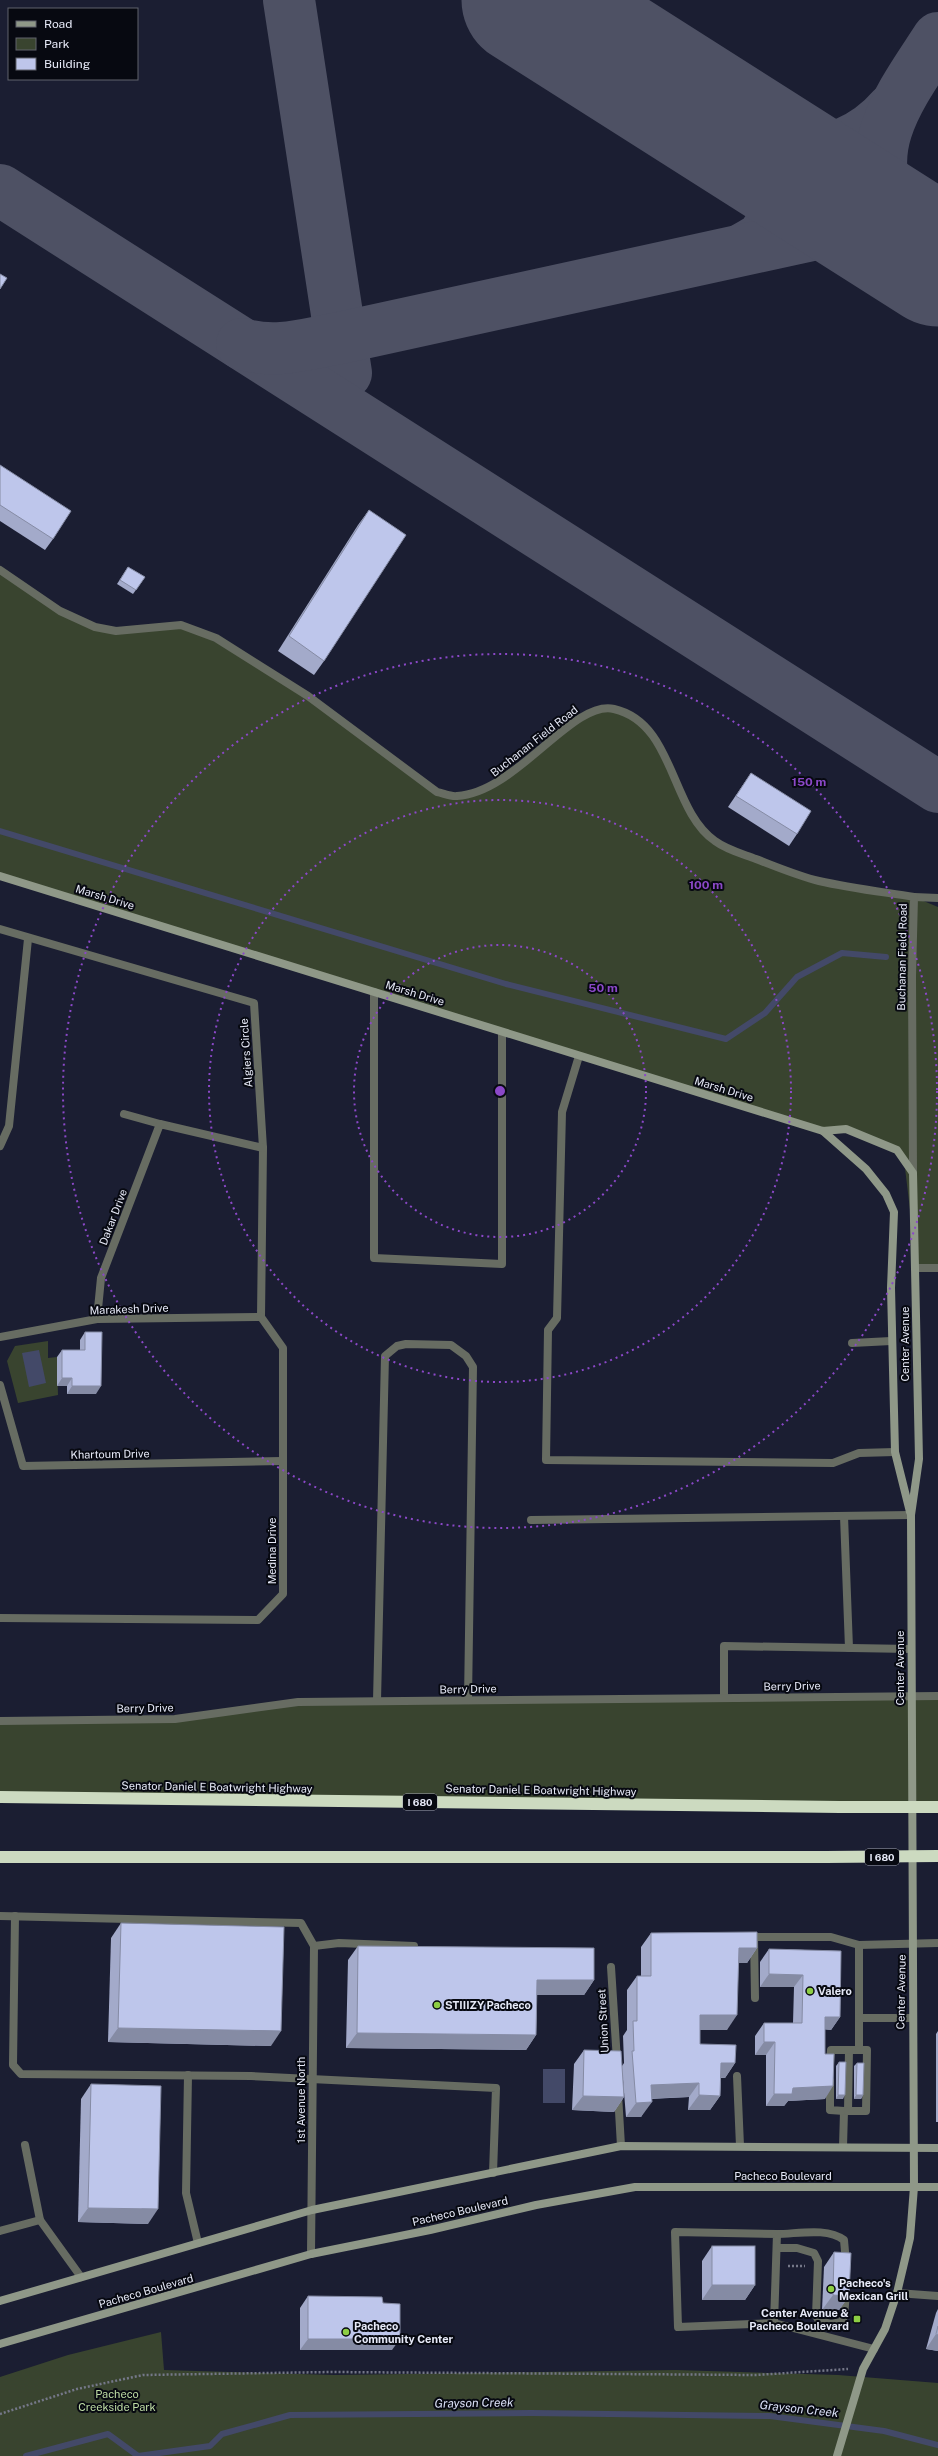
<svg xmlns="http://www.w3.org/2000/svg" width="938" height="2456" font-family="'Public Sans',sans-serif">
<rect width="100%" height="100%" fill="#1b1e32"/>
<g fill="#39442f">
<polygon points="0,570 60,611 117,631 181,625 254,661 437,792 474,794 592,710 624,712 653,735 686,805 715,841 818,881 914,897 938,907 938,1268 917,1268 905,1168 897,1150 846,1129 823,1131 0,876"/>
<polygon points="48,1341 48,1358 57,1357 58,1395 18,1403 7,1361 15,1346"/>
<polygon points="938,1696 938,1807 0,1797 0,1721 175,1719 298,1702"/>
<polygon points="161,2332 164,2370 335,2375 676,2370 838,2375 938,2383 938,2456 0,2456 0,2377 68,2355"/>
</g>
<g fill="#434968">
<polygon points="39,1350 46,1383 29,1387 22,1353"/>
<rect x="543" y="2069" width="22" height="34"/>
</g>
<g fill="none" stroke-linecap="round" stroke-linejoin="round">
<g stroke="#434968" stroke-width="6">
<polyline points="0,831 506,984 726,1039 765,1013 797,977 842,953 886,957"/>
<polyline points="26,2456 108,2434 138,2456 210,2446 222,2434 290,2415 531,2413 770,2416 884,2431 938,2445"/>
</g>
<g stroke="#4e5164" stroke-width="52">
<polyline points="289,0 346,373"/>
<polyline points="0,190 938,787"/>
<path d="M745,248C751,244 759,241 763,236C779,218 780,182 767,162C756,147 737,136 722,124C743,133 763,144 785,149C826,159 867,138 893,108"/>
<path d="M930,256C918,243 904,229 895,213C857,148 904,91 938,38"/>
<path d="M242,344C277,354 305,344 340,338L844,228C875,230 901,243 930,256"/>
</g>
<polyline stroke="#4e5164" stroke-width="131" points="527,0 938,261"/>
<g stroke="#757889" stroke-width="2.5" stroke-dasharray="2 2" stroke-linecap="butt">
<polyline points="788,2266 805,2266"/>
<polyline points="0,2414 77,2389 143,2375 331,2372 756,2375 848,2369"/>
</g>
<g stroke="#676c62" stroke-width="8">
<polyline points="914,897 938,898"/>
<polyline points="374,992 374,1258 502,1264 502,1032"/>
<polyline points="579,1056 562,1112 557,1318 548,1330 546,1460 833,1463 859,1453 895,1452"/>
<polyline points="852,1343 891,1341"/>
<polyline points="844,1516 849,1648"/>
<polyline points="531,1520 911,1515"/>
<polyline points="724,1698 724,1646 911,1649"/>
<polyline points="377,1701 385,1356 397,1346 406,1344 451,1345 466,1356 473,1367 468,1700"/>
<polyline points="0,1916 301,1923 314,1946 339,1943 414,1946"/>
<polyline points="15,1916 13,2065 21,2074 251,2076 496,2088 493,2173"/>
<polyline points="859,1945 938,1943"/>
<polyline points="611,1967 617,2061"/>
<polyline points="755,1998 754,1937 831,1937 859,1945 859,2050 849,2050 848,2111 844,2111 843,2147"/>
<polyline points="859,2018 912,2018"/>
<polyline points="830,2063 831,2050 849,2050"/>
<polyline points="188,2075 186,2193 198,2243"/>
<polyline points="737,2076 740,2146"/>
<polyline points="830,2081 830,2110 844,2111"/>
<polyline points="618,2094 621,2146"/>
<polyline points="848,2111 866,2111 867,2050 859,2050"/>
<polyline points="25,2145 40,2220 81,2277"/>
<polyline points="0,2231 40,2220"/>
<path d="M777,2234C797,2234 827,2227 844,2240L846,2263"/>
<polyline points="777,2248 797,2248 814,2253 818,2261 816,2316 819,2321 831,2324 841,2322 844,2317 846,2292"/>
<polyline points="897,2293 938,2296"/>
<polyline points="774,2323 777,2234 675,2232 678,2327 774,2323 874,2349"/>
</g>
<g stroke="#676c62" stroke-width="8">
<path d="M0,570L60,611L95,627L116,631L181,625L216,638L308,696L437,792C443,793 451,797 457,796C516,793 573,699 614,709C675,723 670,810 715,841C727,850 743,854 756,859C777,867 798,876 819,881C850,888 883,892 914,897L912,976L913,1173"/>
<polyline points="0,929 254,1003 263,1148 261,1317"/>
<polyline points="124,1114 160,1124"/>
<polyline points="0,1146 9,1126 28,939"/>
<polyline points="917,1268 938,1268"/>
<polyline points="97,1319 101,1278 160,1124 263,1148"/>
<polyline points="0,1337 97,1319 261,1317"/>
<polyline points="0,1385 23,1466 282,1461"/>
<polyline points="0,1618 258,1620 283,1594 283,1348 261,1317"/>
<polyline points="0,1721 175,1719 298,1702 938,1696"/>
<polyline points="311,2254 314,1946"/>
</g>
<g stroke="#8f9888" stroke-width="8">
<polyline points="0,876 823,1131 846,1129 897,1150 913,1173 919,1459 911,1515 914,2187 910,2238 897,2293 885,2329 863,2369 837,2456"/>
<polyline points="823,1131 866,1169 886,1194 894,1212 891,1288 895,1452 910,1512"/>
<polyline points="0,2301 312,2210 621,2146 938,2148"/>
<polyline points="0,2344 311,2254 430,2230 536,2205 635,2187 938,2187"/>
</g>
<g stroke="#ccdac0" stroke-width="12">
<polyline points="0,1797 840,1807"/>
<polyline points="0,1857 826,1857"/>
</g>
<g stroke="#ccdac0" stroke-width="12">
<polyline points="840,1807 938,1807"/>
<polyline points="826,1857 938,1856"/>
</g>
</g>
<g fill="#a3aaca">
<polygon points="0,465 53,539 45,550 0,521"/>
<polygon points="369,510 324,661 314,675 278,651 358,525"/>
<polygon points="128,567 145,577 133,594 117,584"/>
<polygon points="751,773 797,834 789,846 728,807"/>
<polygon points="85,1332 96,1394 67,1394 67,1386 57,1386 57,1357 62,1350 80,1350 80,1340"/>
<polygon points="121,1923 271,2046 108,2042 111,1938"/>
<polygon points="651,1933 757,1948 747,1963 739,1963 727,2030 700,2030 700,2044 735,2063 725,2078 721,2078 720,2096 710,2110 688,2110 689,2097 651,2099 641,2117 626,2117 622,2067 624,2097 614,2112 572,2110 574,2064 584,2050 622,2066 624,2063 623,2036 627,2030 627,1990 637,1976 641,1976 641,1947"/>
<polygon points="358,1946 594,1980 584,1995 537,1995 536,2035 526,2050 346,2048 348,1960"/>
<polygon points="769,1949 841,1951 840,2017 831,2030 825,2029 825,2099 788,2101 784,2106 766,2106 766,2055 755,2055 755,2036 764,2023 793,2023 794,1987 760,1987 760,1962"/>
<polygon points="938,2031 938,2122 936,2122 936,2034"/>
<polygon points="839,2062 843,2099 836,2099 836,2066"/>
<polygon points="857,2063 863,2095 861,2099 854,2099 854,2066"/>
<polygon points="91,2084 148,2224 78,2222 81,2099"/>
<polygon points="712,2246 755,2285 745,2300 702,2300 702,2261"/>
<polygon points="834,2252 849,2296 839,2310 822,2310 824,2267"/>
<polygon points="308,2296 383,2303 392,2350 300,2350 300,2308"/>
<polygon points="938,2309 938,2351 926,2349 936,2313"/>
</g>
<g fill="#858ba4">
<polygon points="62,1378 72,1378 67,1386 57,1386"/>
<polygon points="72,1386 101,1386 96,1394 67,1394"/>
<polygon points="739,1948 757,1948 747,1963 729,1963"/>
<polygon points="769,1974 803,1975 794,1987 760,1987"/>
<polygon points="537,1980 594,1980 584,1995 527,1995"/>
<polygon points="700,2015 737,2015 727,2030 689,2030"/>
<polygon points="825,2017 840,2017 831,2030 816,2029"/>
<polygon points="118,2028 281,2031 271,2046 108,2042"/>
<polygon points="357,2033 536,2035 526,2050 346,2048"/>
<polygon points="764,2042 775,2042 766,2055 755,2055"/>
<polygon points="721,2063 735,2063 725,2078 711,2077"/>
<polygon points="699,2083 689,2097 641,2099 651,2085"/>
<polygon points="833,2086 825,2099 788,2101 784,2106 766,2106 774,2094 793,2088"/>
<polygon points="699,2095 720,2096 710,2110 688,2110"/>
<polygon points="838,2095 845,2095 843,2099 836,2099"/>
<polygon points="856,2095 863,2095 861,2099 854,2099"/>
<polygon points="583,2096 624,2097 614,2112 572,2110"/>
<polygon points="652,2102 641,2117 626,2117 636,2103"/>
<polygon points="88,2208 158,2209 148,2224 78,2222"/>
<polygon points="712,2285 755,2285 745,2300 702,2300"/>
<polygon points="833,2295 849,2296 839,2310 822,2310"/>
<polygon points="936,2334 938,2335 938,2351 926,2349"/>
<polygon points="308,2339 400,2339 392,2350 300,2350"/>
</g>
<g fill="#bec6eb" stroke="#858ba4">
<polygon points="0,274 7,278 0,289"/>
<polygon points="0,465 71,511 53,539 0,505"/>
<polygon points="369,510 406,535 324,661 289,636"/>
<polygon points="128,567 145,577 136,590 120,580"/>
<polygon points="751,773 811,811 797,834 736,796"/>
<polygon points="85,1332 102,1332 101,1386 72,1386 72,1378 62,1378 62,1350 85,1350"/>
<polygon points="121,1923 284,1927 281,2031 118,2028"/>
<polygon points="757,1932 757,1948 739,1948 737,2015 700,2015 700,2044 736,2045 735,2063 721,2063 720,2096 699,2095 699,2083 651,2085 652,2102 636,2103 632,2051 634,2051 633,2021 637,2021 637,1976 651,1976 651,1933"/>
<polygon points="358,1946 594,1948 594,1980 537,1980 536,2035 357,2033"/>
<polygon points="769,1949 841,1951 840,2017 825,2017 825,2054 834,2054 833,2086 793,2088 792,2094 774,2094 775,2042 764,2042 764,2023 802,2023 803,1975 769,1974"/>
<polygon points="584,2050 621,2051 624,2097 583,2096"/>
<polygon points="839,2062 846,2062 845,2095 838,2095"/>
<polygon points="857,2063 864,2063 863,2095 856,2095"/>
<polygon points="91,2084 161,2086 158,2209 88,2208"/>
<rect x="712" y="2246" width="43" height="39"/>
<polygon points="834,2252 851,2253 849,2296 833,2295"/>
<polygon points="308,2296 382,2297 383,2303 400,2304 400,2339 308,2339"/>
<polygon points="938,2326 938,2335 936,2334"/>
</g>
<g fill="none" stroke="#8b48c8" stroke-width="2" stroke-dasharray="2 4">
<circle cx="500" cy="1091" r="146"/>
<circle cx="500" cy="1091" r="291"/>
<circle cx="500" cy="1091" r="437"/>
</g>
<g fill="#8dce44" stroke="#070911" stroke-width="1.5">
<circle cx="810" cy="1991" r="4"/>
<circle cx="437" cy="2005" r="4"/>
<circle cx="831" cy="2289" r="4"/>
<rect x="853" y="2315" width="8" height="8" rx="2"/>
<circle cx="346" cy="2332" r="4"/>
</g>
<g text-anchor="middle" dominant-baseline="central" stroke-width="4" stroke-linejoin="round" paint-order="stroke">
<g fill="#070911" stroke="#a4a6b3" stroke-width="1">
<rect x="403" y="1794" width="34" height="16" rx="3"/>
<rect x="865" y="1849" width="34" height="16" rx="3"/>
</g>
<g font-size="10" font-weight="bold" fill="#e7eaf8">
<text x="420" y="1802">I 680</text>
<text x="882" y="1857">I 680</text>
</g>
<g font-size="11" fill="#e7eaf8" stroke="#070911">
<text transform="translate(534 741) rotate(-38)">Buchanan Field Road</text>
<text transform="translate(105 897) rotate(17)">Marsh Drive</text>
<text transform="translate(902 957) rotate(-89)">Buchanan Field Road</text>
<text transform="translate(415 993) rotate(17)">Marsh Drive</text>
<text transform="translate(246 1053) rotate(-94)">Algiers Circle</text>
<text transform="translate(724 1089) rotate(17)">Marsh Drive</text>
<text transform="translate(113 1217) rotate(-69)">Dakar Drive</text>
<text transform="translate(129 1309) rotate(-2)">Marakesh Drive</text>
<text transform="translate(905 1344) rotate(-90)">Center Avenue</text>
<text transform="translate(110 1454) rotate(-1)">Khartoum Drive</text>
<text transform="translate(272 1551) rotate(-90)">Medina Drive</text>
<text transform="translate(900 1668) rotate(-90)">Center Avenue</text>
<text transform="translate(792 1686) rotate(-1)">Berry Drive</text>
<text transform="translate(468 1689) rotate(-1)">Berry Drive</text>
<text transform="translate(145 1708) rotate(-1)">Berry Drive</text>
<text transform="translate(217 1787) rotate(1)">Senator Daniel E Boatwright Highway</text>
<text transform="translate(541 1790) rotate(1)">Senator Daniel E Boatwright Highway</text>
<text transform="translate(901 1992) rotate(-89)">Center Avenue</text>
<text transform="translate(603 2021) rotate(-93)">Union Street</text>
<text transform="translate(301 2100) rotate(-90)">1st Avenue North</text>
<text x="783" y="2176">Pacheco Boulevard</text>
<text transform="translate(460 2211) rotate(-13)">Pacheco Boulevard</text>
<text transform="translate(146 2291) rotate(-16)">Pacheco Boulevard</text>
</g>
<g font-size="11" font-weight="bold" fill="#e7eaf8" stroke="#070911" text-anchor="start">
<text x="818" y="1991">Valero</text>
<text x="445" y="2005">STIIIZY Pacheco</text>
<text x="839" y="2283">Pacheco's<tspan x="839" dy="13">Mexican Grill</tspan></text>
<text x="849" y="2313" text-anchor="end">Center Avenue &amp;<tspan x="849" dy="13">Pacheco Boulevard</tspan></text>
<text x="354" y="2326">Pacheco<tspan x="354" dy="13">Community Center</tspan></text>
</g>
<g font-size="11" fill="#bfdda5" stroke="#070911">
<text x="117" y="2394">Pacheco<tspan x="117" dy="13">Creekside Park</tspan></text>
</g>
<g font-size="12" font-style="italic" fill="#dbe1f8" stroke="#070911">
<text transform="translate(474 2403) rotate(-1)">Grayson Creek</text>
<text transform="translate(799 2409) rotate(6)">Grayson Creek</text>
</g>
</g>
<circle cx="500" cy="1091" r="6" fill="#8b48c8" stroke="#070911" stroke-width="2"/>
<g font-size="12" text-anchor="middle" font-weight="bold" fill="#8b48c8" stroke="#070911" stroke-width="4" stroke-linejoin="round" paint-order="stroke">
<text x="809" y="786">150 m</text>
<text x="706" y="889">100 m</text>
<text x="603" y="992">50 m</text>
</g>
<rect x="8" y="8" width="130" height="72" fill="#070911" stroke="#61636d"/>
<rect x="16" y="21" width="20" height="6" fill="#8f9888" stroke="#61636d"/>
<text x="44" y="28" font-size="12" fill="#e7eaf8">Road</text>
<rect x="16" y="38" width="20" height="12" fill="#39442f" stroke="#61636d"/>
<text x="44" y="48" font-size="12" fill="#e7eaf8">Park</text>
<rect x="16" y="58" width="20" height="12" fill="#bec6eb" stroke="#61636d"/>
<text x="44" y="68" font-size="12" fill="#e7eaf8">Building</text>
</svg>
